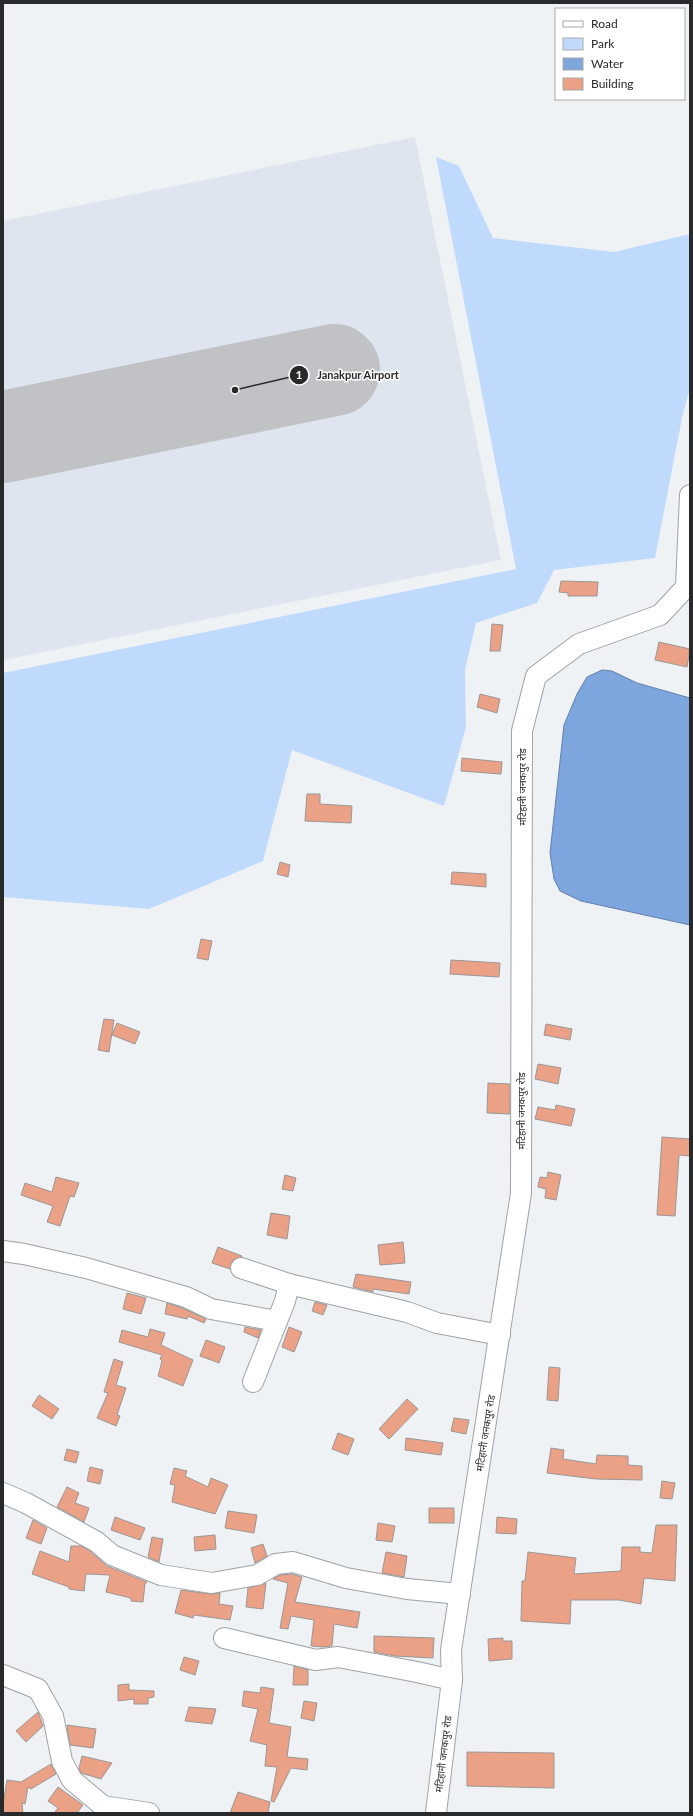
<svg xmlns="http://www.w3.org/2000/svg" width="693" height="1816" font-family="Lato,'Noto Sans Devanagari',sans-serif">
<rect width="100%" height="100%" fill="#eff2f5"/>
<polygon fill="#dee5ef" points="415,137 501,560 3,660 3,221"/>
<polygon fill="#c0dafe" points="436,157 459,166 493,238 614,252 690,234 690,388 682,418 655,558 554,570 537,603 476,623 465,670 466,727 444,806 292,750 263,861 149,909 3,897 3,673 516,569"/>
<polygon fill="#7da5de" stroke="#6480a8" points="602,670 612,671 637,683 690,698 690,925 581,901 560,891 554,879 550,853 564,725 577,694 587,677"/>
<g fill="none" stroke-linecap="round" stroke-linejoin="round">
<polyline stroke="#c0c2c5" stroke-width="92" points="3,437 334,370"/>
</g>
<g fill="#eaa186" stroke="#9b9695">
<polygon points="561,581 598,582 597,596 568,596 568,593 559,592"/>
<polygon points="492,624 503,625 500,651 490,651"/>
<polygon points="659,642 690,649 687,667 655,660"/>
<polygon points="480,694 500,699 497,713 477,707"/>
<polygon points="462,758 502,762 501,774 461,771"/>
<polygon points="307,794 320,794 320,804 352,806 351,823 305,821"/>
<polygon points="280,862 290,865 288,877 277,874"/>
<polygon points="452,872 486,874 486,887 451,884"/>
<polygon points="201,939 212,941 208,960 197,958"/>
<polygon points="451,960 500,963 499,977 450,974"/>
<polygon points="104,1019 114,1020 109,1052 98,1050"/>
<polygon points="117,1023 140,1032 135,1044 112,1035"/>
<polygon points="546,1024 572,1029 570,1040 544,1035"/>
<polygon points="538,1064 561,1068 558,1084 535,1079"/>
<polygon points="488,1083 510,1084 510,1114 487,1113"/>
<polygon points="556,1105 575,1109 571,1126 535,1119 538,1107 555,1110"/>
<polygon points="662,1137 690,1139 690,1156 679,1155 675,1216 657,1215"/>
<polygon points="548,1172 561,1175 556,1200 545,1198 546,1189 538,1187 540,1177 547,1178"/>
<polygon points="285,1175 296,1178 293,1191 282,1189"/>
<polygon points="56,1177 79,1183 74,1197 70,1196 60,1226 47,1222 53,1206 21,1195 25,1183 52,1192"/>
<polygon points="271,1213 290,1216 287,1239 267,1235"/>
<polygon points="403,1242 405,1263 380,1265 378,1245"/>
<polygon points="218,1247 242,1256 242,1257 233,1260 230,1269 212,1263"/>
<polygon points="356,1274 411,1282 409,1294 373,1289 373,1292 353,1287"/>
<polygon points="127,1293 146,1298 141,1314 123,1309"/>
<polygon points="315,1302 327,1305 323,1315 312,1311"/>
<polygon points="167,1303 182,1308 206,1319 204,1323 188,1316 187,1319 165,1314"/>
<polygon points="245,1327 261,1330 258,1338 244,1332"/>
<polygon points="289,1327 302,1332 294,1352 282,1347"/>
<polygon points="150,1329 165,1333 161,1345 193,1360 183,1386 158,1376 162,1361 160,1359 162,1355 119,1342 122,1330 148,1337"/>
<polygon points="206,1340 225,1347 219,1363 200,1356"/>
<polygon points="114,1359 123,1362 116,1385 126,1388 117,1415 120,1416 116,1426 97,1418 108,1393 104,1392"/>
<polygon points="549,1367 560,1368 558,1401 547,1400"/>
<polygon points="39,1395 59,1409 52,1419 32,1406"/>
<polygon points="407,1399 418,1409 389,1439 379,1429"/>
<polygon points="454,1418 469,1420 466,1434 451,1431"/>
<polygon points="338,1433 354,1439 348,1455 332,1449"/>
<polygon points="406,1438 443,1443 441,1455 405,1450"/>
<polygon points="551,1448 564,1450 563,1459 596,1464 597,1455 628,1456 628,1465 642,1466 642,1480 596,1479 547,1473"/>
<polygon points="67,1449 79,1452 76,1463 64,1460"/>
<polygon points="90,1467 103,1470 100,1484 87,1481"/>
<polygon points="174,1468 187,1471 185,1476 208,1487 211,1478 228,1485 215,1514 172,1502 175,1485 170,1484"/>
<polygon points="662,1481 675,1483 672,1499 660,1498"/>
<polygon points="67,1487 79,1493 75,1503 89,1508 84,1522 57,1507"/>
<rect x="429" y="1508" width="25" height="15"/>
<polygon points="228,1511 257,1515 254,1533 225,1528"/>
<polygon points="115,1517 145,1528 140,1540 111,1530"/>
<polygon points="497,1517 517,1519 516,1534 496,1533"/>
<polygon points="33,1520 47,1528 41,1544 26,1538"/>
<polygon points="378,1523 395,1526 392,1542 376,1540"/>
<polygon points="656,1525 677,1525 675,1581 644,1578 641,1604 619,1600 571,1600 570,1624 521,1621 522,1581 525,1581 528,1552 576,1558 574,1574 621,1571 622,1547 640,1547 640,1552 652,1553"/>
<polygon points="215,1535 216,1549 195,1551 194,1537"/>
<polygon points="152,1537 163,1539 159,1562 148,1557"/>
<polygon points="263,1544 267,1556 255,1563 251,1548"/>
<polygon points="71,1546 81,1546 90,1551 107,1566 147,1582 145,1584 143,1602 131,1601 131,1598 106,1592 110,1575 86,1574 84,1591 69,1589 69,1587 32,1574 40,1551 69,1562"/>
<polygon points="386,1552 407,1556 404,1577 382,1573"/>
<polygon points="292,1574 302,1577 295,1602 360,1612 357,1628 334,1624 332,1646 323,1647 311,1646 314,1620 291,1616 288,1629 280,1628 288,1583 273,1579 280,1575"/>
<polygon points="266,1583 263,1609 246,1607 248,1588"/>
<polygon points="181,1590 210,1594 220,1593 219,1604 233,1606 230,1620 194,1615 193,1618 175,1613"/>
<polygon points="374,1636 434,1638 433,1658 395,1656 374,1652"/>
<polygon points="503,1638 503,1641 512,1641 512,1659 489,1661 488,1639"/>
<polygon points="184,1657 199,1661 195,1675 180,1670"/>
<polygon points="294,1666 308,1670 308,1685 293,1685"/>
<polygon points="129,1684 129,1690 154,1691 154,1697 148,1698 148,1704 134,1704 134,1699 118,1701 118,1685"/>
<polygon points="261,1687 274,1689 269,1723 291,1727 287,1757 308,1759 307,1770 291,1768 274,1802 271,1801 277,1767 265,1766 267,1745 250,1741 258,1709 242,1706 244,1691 260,1693"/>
<polygon points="304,1701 317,1703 314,1721 301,1718"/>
<polygon points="189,1707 216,1709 212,1724 185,1721"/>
<polygon points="38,1712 43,1726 26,1742 16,1731"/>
<polygon points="67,1725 96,1729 93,1748 70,1745"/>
<polygon points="467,1752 554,1753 554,1788 467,1786"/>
<polygon points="82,1756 112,1763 101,1779 81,1773 79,1768"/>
<polygon points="51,1764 56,1774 31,1789 28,1787 25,1804 22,1803 23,1813 3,1813 3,1804 7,1780 21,1782"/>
<polygon points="58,1787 83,1805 77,1813 54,1813 58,1808 48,1801"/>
<polygon points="238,1792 270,1802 268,1813 230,1813"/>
</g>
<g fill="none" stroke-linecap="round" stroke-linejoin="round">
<g stroke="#a0a2a5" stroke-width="22">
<g id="minor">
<polyline points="3,1251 24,1254 86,1268 186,1297 211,1309 277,1321"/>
<polyline points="241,1268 289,1284 407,1312 437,1323 500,1335"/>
<polyline points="253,1382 285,1301 289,1284"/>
<polyline points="3,1493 26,1503 97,1542 112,1555 161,1575 212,1583 257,1575 276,1564 293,1562 346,1578 407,1589 460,1594"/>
<polyline points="224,1638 316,1660 338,1657 417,1672 452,1680"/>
<polyline points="3,1675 38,1689 53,1716 62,1761 72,1780 103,1806 149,1813"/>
<polyline points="436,1813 452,1680 451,1650 521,1193 522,731 536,676 579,644 660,615 686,587 690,495"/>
</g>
</g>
<use href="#minor" stroke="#fff" stroke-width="20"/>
</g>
<g text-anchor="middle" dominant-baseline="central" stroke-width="3" stroke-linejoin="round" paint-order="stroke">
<g font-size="10" fill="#28292b" stroke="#fff">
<text transform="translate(522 787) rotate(-90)">मटिहानी जनकपुर रोड</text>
<text transform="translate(521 1111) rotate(-90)">मटिहानी जनकपुर रोड</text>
<text transform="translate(485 1433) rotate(-81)">मटिहानी जनकपुर रोड</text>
<text transform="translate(443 1754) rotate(-83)">मटिहानी जनकपुर रोड</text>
</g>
</g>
<path fill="none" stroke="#28292b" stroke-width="1.5" d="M235 390L299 375"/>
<g fill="#28292b" stroke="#fff" stroke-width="1.5">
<circle cx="235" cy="390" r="4"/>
<circle cx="299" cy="375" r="10"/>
</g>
<g font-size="12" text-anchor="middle" font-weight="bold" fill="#fff">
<text x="299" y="379">1</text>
</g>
<g font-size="11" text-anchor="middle" font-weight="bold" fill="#28292b" stroke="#fff" stroke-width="3" stroke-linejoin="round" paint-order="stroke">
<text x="358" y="379">Janakpur Airport</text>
</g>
<rect width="693" height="1816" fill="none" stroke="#28292b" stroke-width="8"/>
<rect x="555" y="8" width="130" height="92" fill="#ffffff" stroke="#a9a9aa"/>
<rect x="563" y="21" width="20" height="6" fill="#ffffff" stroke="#a9a9aa"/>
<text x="591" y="28" font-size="12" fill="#28292b">Road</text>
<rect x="563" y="38" width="20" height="12" fill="#c0dafe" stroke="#a9a9aa"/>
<text x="591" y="48" font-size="12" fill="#28292b">Park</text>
<rect x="563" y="58" width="20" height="12" fill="#7da5de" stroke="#a9a9aa"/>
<text x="591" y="68" font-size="12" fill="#28292b">Water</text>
<rect x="563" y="78" width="20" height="12" fill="#eaa186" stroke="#a9a9aa"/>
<text x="591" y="88" font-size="12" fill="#28292b">Building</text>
</svg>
